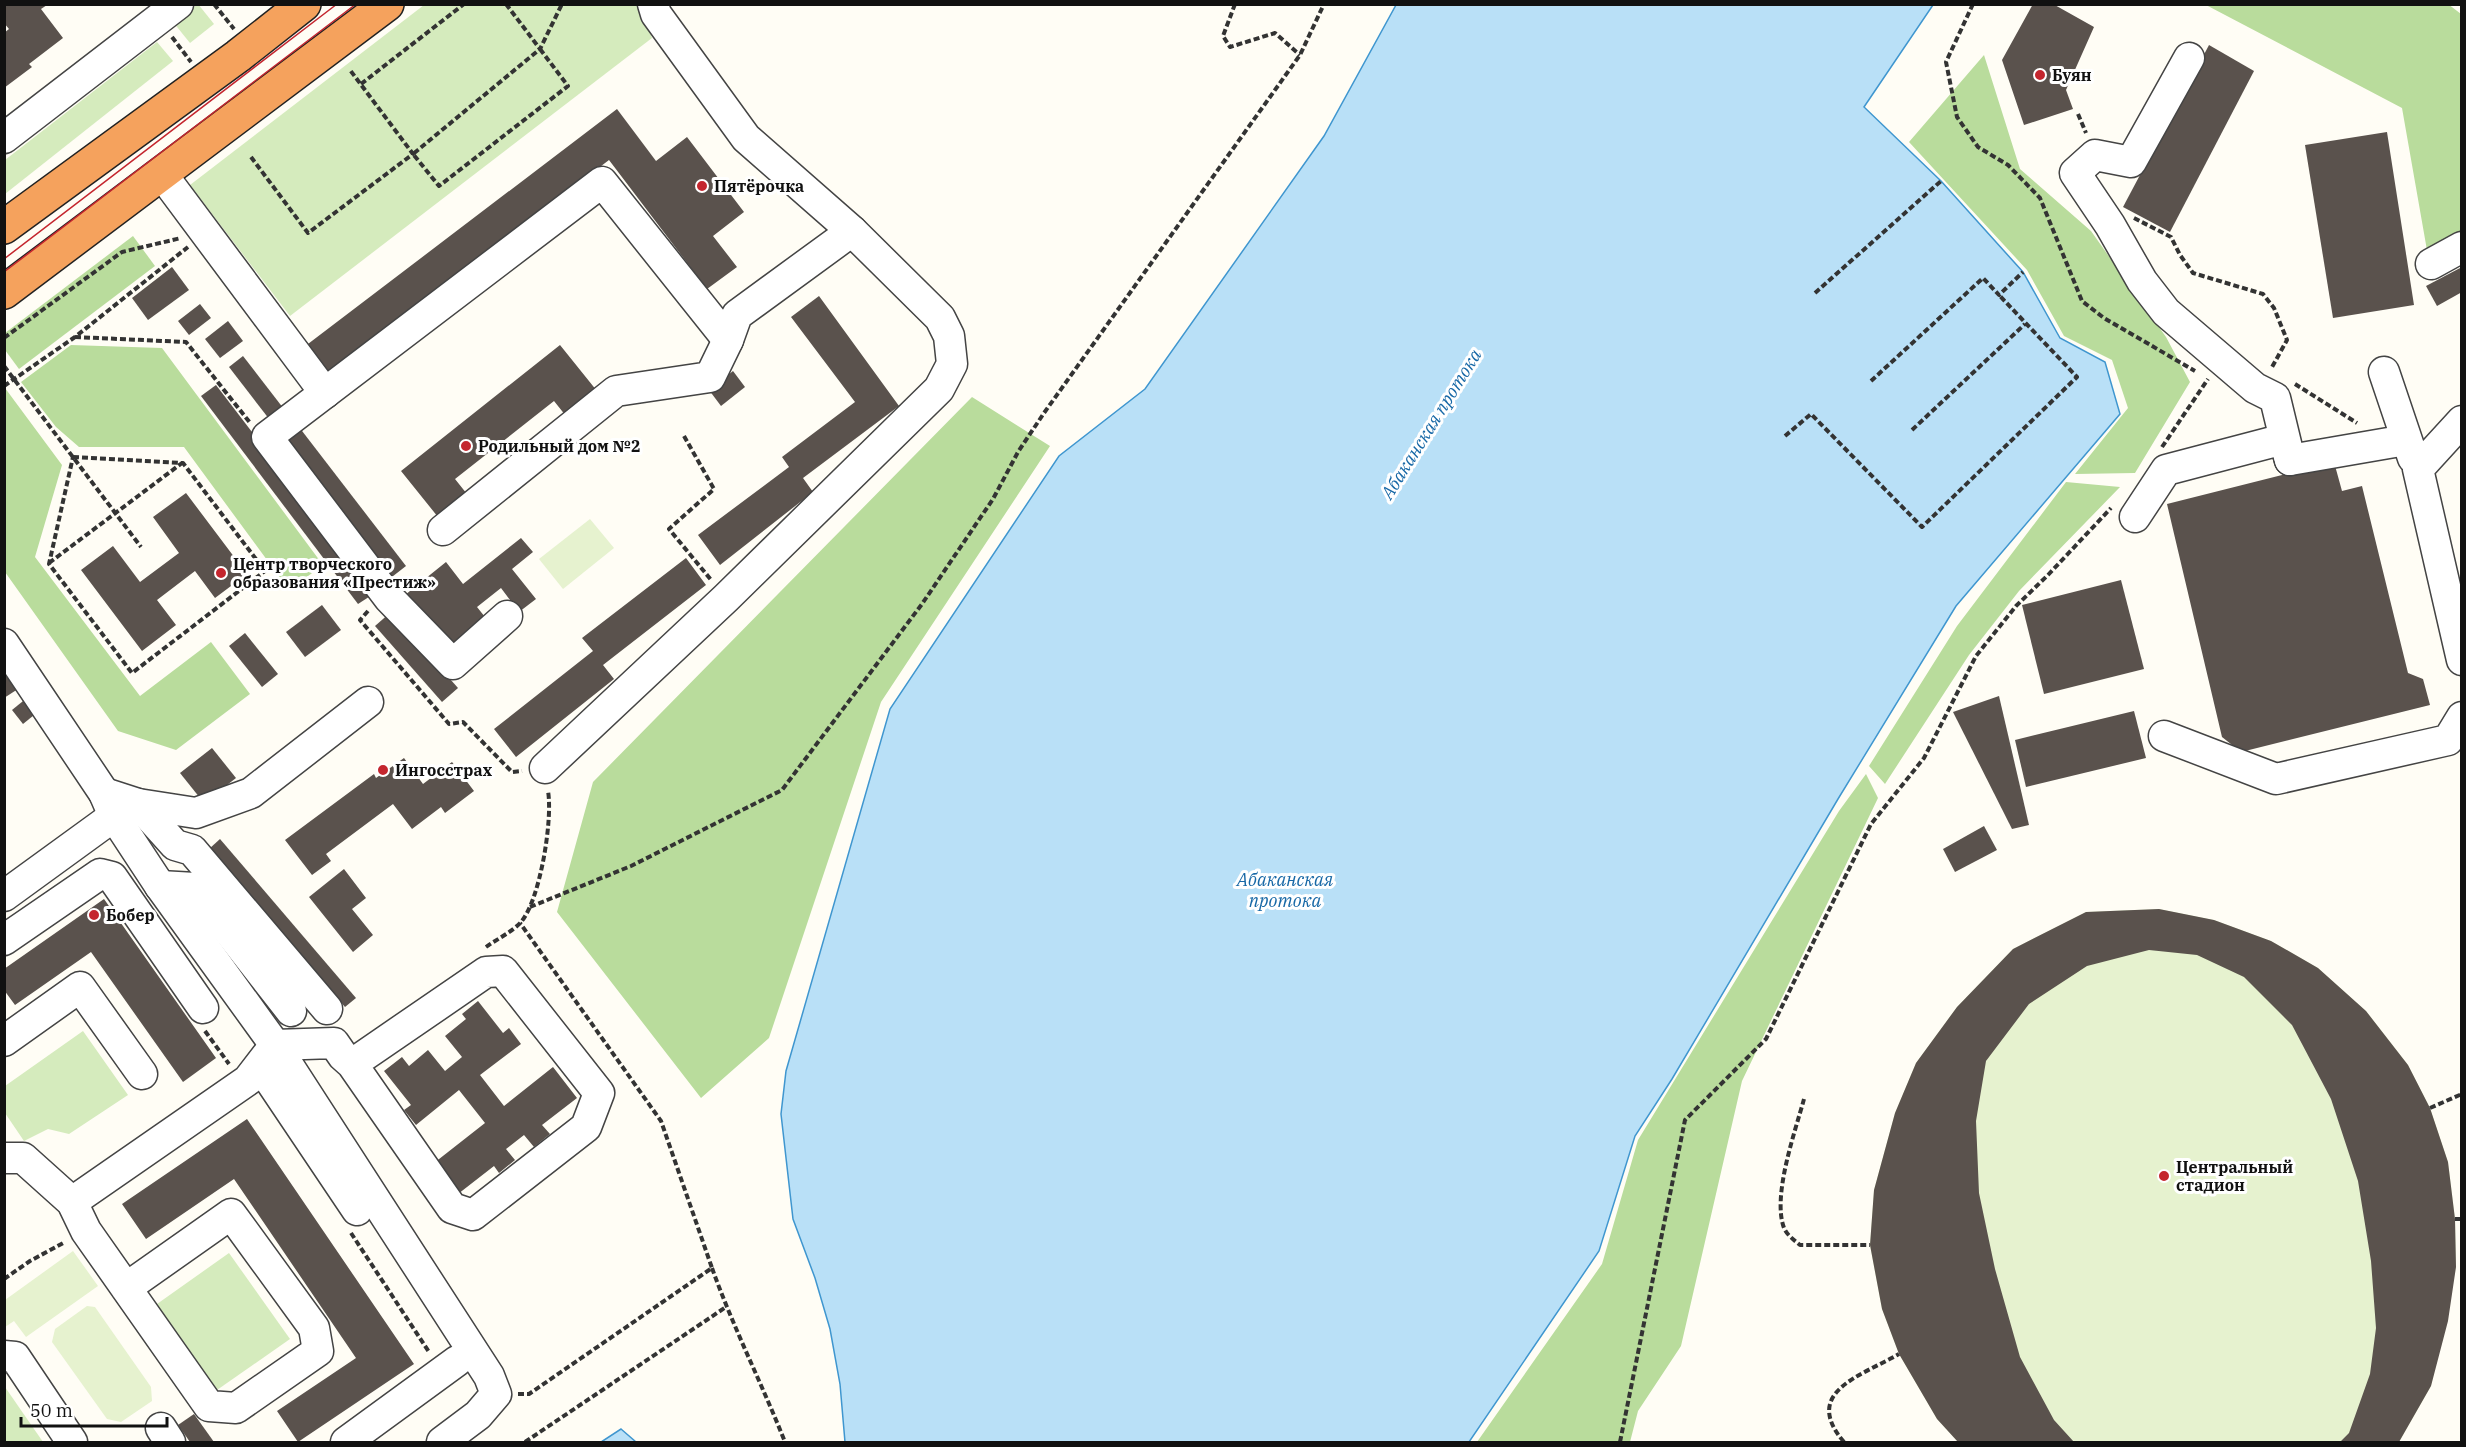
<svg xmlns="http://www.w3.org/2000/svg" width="2466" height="1447" font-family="'IBM Plex Serif',serif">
<rect width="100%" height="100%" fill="#fffdf5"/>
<g fill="#d5ebbd">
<polygon points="198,4 214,24 190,43 173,22"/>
<polygon points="424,5 640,5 652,38 290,316 190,185"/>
<polygon points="157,42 173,61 5,194 5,160"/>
<polygon points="83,1031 128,1095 69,1134 48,1129 24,1141 5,1113 5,1086"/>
<polygon points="229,1253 290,1339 217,1390 157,1304"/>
<polygon points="5,1387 43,1442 5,1442"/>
</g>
<g fill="#b9dc9c">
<polygon points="2448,4 2461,14 2461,236 2428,256 2402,108 2206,5"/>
<polygon points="1984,55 2020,169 2091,231 2166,337 2190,382 2135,473 2075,474 2128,408 2112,360 2064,336 2027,270 1909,142"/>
<polygon points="133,236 155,266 19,369 5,350 5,333"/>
<polygon points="71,345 162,348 323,565 289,590 184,447 79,447 56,427 21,382"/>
<polygon points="5,388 62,465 35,557 140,696 211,642 250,694 176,750 118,731 5,572"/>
<polygon points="972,397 1050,446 881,702 769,1038 701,1098 557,912 593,782"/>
<polygon points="2066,482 2120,487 2019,591 1969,655 1885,784 1869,766 1957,626"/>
<polygon points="1866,774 1878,798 1742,1081 1681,1346 1638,1411 1630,1442 1477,1442 1602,1264 1638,1140 1839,811"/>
</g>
<g fill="#e6f2cf">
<polygon points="590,519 614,548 563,589 539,559"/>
<polygon points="2159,909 2214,920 2271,941 2318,968 2366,1011 2408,1065 2430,1108 2448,1162 2455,1219 2456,1267 2431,1386 2399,1442 1958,1442 1937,1419 1899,1354 1882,1309 1870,1245 1874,1190 1895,1113 1916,1063 1957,1007 2013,949 2086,912"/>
<polygon points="73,1251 98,1286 26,1337 14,1321 5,1327 5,1300"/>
<polygon points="87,1306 95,1307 151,1387 152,1401 121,1422 107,1419 52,1342 55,1329"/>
</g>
<g fill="#b9e0f7" stroke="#3f96cf" stroke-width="1.5">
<polygon points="1396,5 1933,5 1864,107 1941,181 2023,272 2060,338 2105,362 2120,414 1956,606 1838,799 1672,1079 1635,1136 1599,1251 1469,1442 845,1442 840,1384 830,1329 815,1278 793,1219 781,1114 786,1071 890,709 1059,456 1145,389 1324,136"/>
<polygon points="621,1429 636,1442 601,1442"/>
</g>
<g fill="#5a524d">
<polygon points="2033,4 2053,4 2094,27 2066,90 2073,109 2024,125 2002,60"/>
<polygon points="4,5 47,5 41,9 63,38 29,64 32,67 4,88 4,33 9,29 4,23"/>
<polygon points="2209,45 2254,71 2170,232 2123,207"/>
<polygon points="617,109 656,161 687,137 744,212 713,236 737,267 707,289 609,160 326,376 304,347"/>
<polygon points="2387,132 2414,305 2333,318 2305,145"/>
<polygon points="172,267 189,290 148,320 132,298"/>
<polygon points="2462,267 2462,292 2437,306 2426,286"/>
<polygon points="819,296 899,406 803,478 813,492 720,565 698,535 789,467 782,457 855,402 791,317"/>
<polygon points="200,304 211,318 189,335 178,321"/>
<polygon points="228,321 243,341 220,358 205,339"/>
<polygon points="560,345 597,391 566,416 554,401 455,479 467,494 438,517 401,471"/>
<polygon points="243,356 287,413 273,424 229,367"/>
<polygon points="733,371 745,387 721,406 709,390"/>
<polygon points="216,385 375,593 358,604 201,396"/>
<polygon points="299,427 406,566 388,580 281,441"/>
<polygon points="2334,462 2342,491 2362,486 2408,673 2423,679 2430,705 2241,752 2222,737 2167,504"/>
<polygon points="186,493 247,574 215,598 195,571 157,600 176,625 142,651 81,570 113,546 140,582 179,553 153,517"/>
<polygon points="521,538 533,552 512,569 536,599 519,612 501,588 477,607 489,622 450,653 405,595 446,562 463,584"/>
<polygon points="686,558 706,585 603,665 614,679 516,757 494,729 593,651 582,638"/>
<polygon points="2121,580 2144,669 2044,694 2022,605"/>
<polygon points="322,605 341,630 305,657 286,632"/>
<polygon points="391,612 458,688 442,702 375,626"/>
<polygon points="245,633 278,674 262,687 229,646"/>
<polygon points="4,670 18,689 4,698"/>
<polygon points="1999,696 2029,825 2012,829 1953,712"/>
<polygon points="28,697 39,711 23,724 12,710"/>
<polygon points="2134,711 2146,758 2026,787 2015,740"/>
<polygon points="212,748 236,778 204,803 180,773"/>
<polygon points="404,758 423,784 452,762 474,791 445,813 441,807 412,829 393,804 326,854 331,861 312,875 285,840 374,774 376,778"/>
<polygon points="1984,826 1997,850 1955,872 1943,849"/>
<polygon points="220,839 356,998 345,1007 209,849"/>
<polygon points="344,869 366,898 352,909 373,935 353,952 309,897"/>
<polygon points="104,899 216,1058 183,1082 91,952 15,1005 4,990 4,969"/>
<polygon points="2159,909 2214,920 2271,941 2318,968 2366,1011 2408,1065 2430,1108 2448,1162 2455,1219 2456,1267 2448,1321 2431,1386 2399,1442 2340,1442 2349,1433 2370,1374 2376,1328 2371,1261 2358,1181 2331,1099 2292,1025 2244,977 2197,955 2149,950 2087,966 2029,1004 1986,1061 1976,1121 1979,1193 1995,1269 2020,1357 2054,1420 2074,1442 1958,1442 1937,1419 1899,1354 1882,1309 1870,1245 1874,1190 1895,1113 1916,1063 1957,1007 2013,949 2086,912"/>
<polygon points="478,1001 503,1033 509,1028 521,1044 480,1075 504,1106 553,1067 577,1098 542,1125 550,1134 534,1147 524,1135 506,1149 515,1160 499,1173 494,1166 458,1194 434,1163 485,1123 459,1090 416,1125 404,1110 411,1105 384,1071 402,1057 409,1066 428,1050 445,1071 462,1057 445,1036 466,1019 462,1014"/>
<polygon points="247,1119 414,1364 298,1442 277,1411 356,1358 234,1179 146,1239 122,1204"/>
<polygon points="194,1414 214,1442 190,1442 178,1425"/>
</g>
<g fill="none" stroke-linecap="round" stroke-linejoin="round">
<g stroke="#444" stroke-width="33">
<g id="minor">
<polyline points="2189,58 2131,162 2095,155 2075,173 2110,225 2142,281 2166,312 2255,388 2275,398 2290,460"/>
<polyline points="4,138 178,4"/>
<polyline points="161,173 325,393"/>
<polyline points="2431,264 2462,247"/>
<polyline points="2384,372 2413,458"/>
<polyline points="2462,421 2418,469 2462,660"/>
<polyline points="2135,517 2166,470 2284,439 2290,460 2406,440"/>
<polyline points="443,530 616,391 710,377 728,340"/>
<polyline points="507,616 453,664 389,598 267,437 602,182 728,340 737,315 852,231"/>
<polyline points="4,644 104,793 114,816 160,886 275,1045 489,1376 496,1394 478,1415 442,1442"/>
<polyline points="2164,736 2276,779 2448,740 2462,717"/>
<polyline points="545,768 726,598 939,389 952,364 949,336 940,318 852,231 746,138 656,14 653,4"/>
<polyline points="104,793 138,804 196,813 251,793 368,702"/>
<polyline points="138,804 175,845 192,850 327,1009"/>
<polyline points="160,886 195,888 291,1011"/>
<polyline points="4,896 114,816"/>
<polyline points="4,940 100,874 112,877 203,1008"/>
<polyline points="4,1041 80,987 142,1074"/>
<polyline points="275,1045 334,1043 343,1056 352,1064 486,972 503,971 599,1093 586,1127 473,1215 452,1208 352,1064"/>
<polyline points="275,1045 271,1082 357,1210"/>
<polyline points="4,1158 23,1158 72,1202 86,1231 209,1406 236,1408 318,1351 314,1328 231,1214 126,1288"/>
<polyline points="72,1202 248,1080 275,1045"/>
<polyline points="4,1356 15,1357 72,1442"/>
<polyline points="161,1428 170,1442"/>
<polyline points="346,1442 457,1361"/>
</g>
</g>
<g stroke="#222" stroke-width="36">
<g id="highway">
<polyline points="4,227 238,56 304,4"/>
<polyline points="4,292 387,4"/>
</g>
</g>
<g stroke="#333" stroke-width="4" stroke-dasharray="6 3" stroke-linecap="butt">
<polyline points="214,4 234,29"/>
<polyline points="506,4 540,49 562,4"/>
<polyline points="1235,4 1223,36 1230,47 1275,33 1300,55"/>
<polyline points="1973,4 1946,62 1957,117 1978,147 2008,165 2040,198 2082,301 2104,318 2195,371"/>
<polyline points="172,37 191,62"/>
<polygon points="540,49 568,86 439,186 413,154"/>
<polyline points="361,84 464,4"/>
<polyline points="2078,114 2086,133"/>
<polyline points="251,157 308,233 413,154 350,70"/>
<polyline points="2134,218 2171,237 2180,255 2193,273 2263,294 2274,308 2287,340 2271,369"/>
<polyline points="1815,293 1941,181"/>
<polyline points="75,337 186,342 251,424"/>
<polyline points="4,338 122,252 181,238"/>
<polyline points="4,366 141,547"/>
<polyline points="1871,381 1983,278 1999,295 2023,272"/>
<polyline points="2295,384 2357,423"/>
<polyline points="4,386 75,337 188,247"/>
<polyline points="1912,430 2025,324"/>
<polyline points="684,436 714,489 669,529 712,581"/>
<polyline points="1785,436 1811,414 1922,527 2077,377 1999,295"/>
<polyline points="2162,447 2208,379"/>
<polygon points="73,457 183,463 265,571 132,673 49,564"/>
<polyline points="49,563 182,463"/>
<polyline points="368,611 360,620 449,724 463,722 512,772 522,771"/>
<polyline points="530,907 631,866 782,790 922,604 993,499 1018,452 1044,413 1300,55 1324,4"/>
<path d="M486,947C497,939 512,932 521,922C540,900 553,820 548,791"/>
<polyline points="205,1031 229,1064"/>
<path d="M1804,1099C1795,1132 1772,1196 1784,1228C1787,1235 1794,1240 1800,1245H1870"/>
<polyline points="2430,1108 2462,1094"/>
<polyline points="2455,1219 2462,1219"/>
<polyline points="351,1233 429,1352"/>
<path d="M712,1268C733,1327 762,1384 785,1442"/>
<polyline points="4,1279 30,1261 65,1242"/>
<polyline points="518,1394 529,1394 712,1268 661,1121 520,923"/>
<polyline points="525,1442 726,1307"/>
<polyline points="1620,1442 1685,1120 1766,1039 1871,824 1924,758 1976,656 2016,606 2048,575 2111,508"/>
<path d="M1844,1442C1801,1392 1861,1376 1899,1354"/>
</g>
<use href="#minor" stroke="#fff" stroke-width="30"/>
<use href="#highway" stroke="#f5a25d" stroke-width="33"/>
<g stroke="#c4262e" stroke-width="1.5">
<polyline points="4,259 337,4"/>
<polyline points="4,272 356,4"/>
</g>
</g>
<g fill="#c4262e" stroke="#fff" stroke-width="2">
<circle cx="2040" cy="75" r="6"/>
<circle cx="702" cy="186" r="6"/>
<circle cx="466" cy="446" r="6"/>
<circle cx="221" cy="573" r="6"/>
<circle cx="383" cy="770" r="6"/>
<circle cx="94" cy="915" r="6"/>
<circle cx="2164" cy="1176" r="6"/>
</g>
<g text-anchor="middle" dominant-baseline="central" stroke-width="6" stroke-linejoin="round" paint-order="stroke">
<g font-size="16" font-weight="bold" fill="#111" stroke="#fff" text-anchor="start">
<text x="2052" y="75">Буян</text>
<text x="714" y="186">Пятёрочка</text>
<text x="478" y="446">Родильный дом №2</text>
<text x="233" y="564">Центр творческого<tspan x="233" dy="18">образования «Престиж»</tspan></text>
<text x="395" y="770">Ингосстрах</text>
<text x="106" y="915">Бобер</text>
<text x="2176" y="1167">Центральный<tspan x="2176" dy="18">стадион</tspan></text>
</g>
<g font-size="18" font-style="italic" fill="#1768a6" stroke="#fff">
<text transform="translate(1431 424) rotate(-58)">Абаканская протока</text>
<text x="1285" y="879">Абаканская<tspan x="1285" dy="21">протока</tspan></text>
</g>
</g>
<rect width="2466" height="1447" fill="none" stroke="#111111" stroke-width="12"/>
<path d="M21 1417v9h146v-9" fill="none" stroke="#111111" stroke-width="3"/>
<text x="30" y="1417" font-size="18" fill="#111111" stroke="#ffffff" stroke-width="4.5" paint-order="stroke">50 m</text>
</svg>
